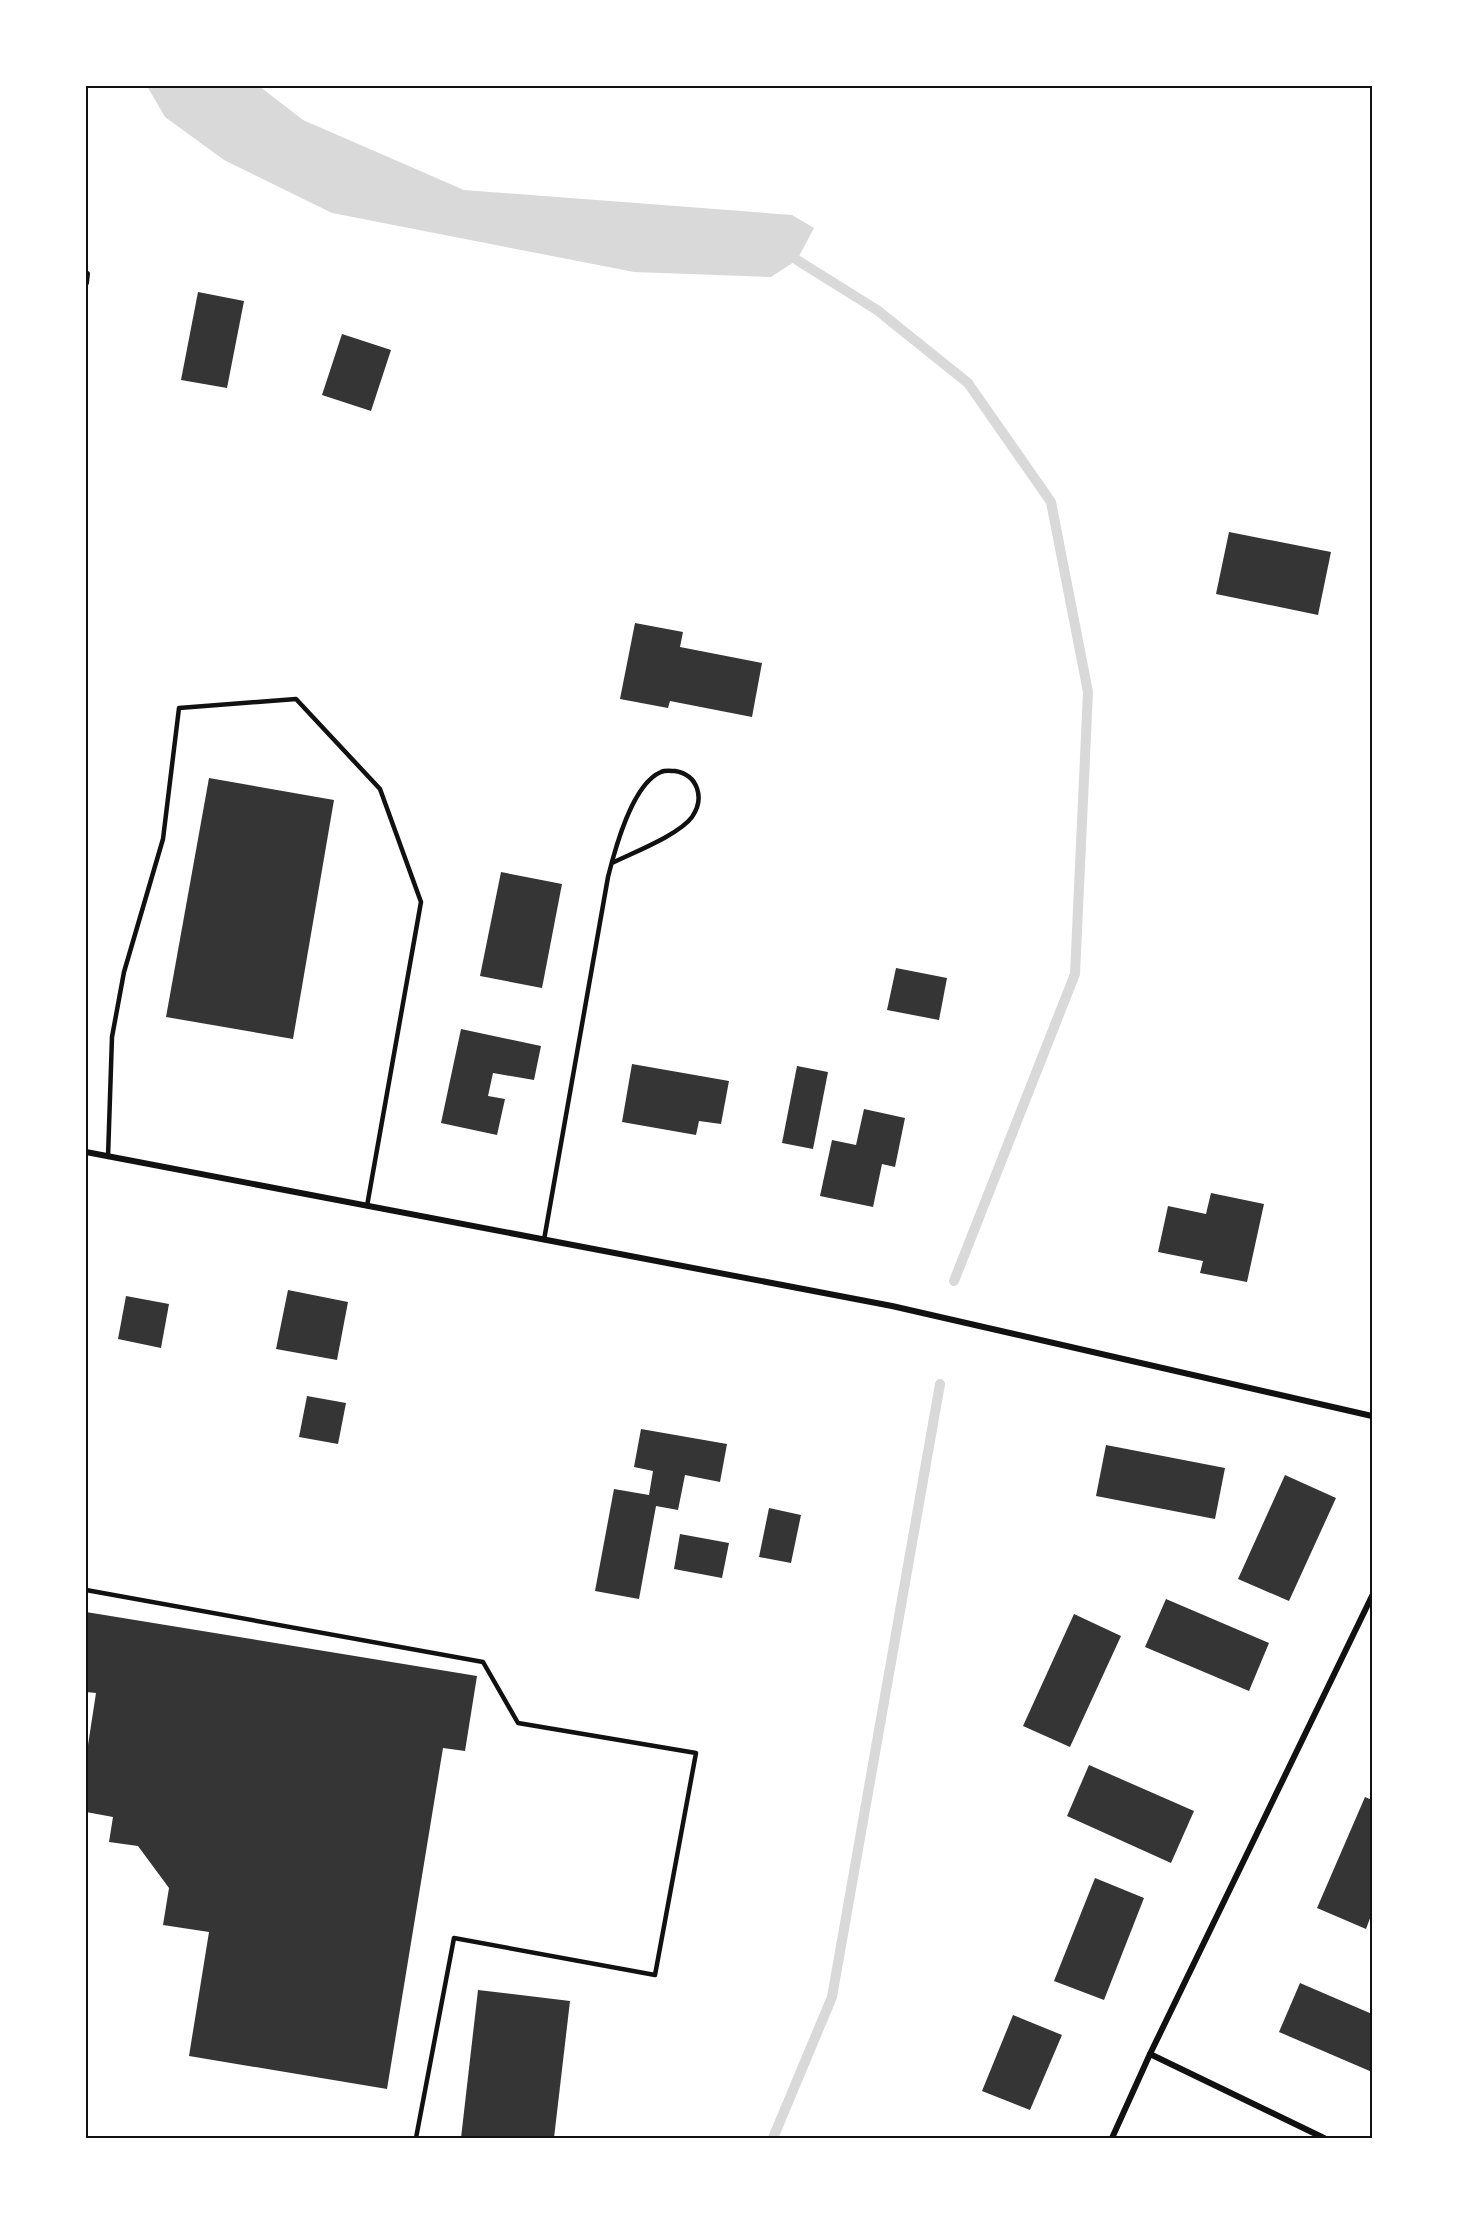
<svg xmlns="http://www.w3.org/2000/svg" width="1458" height="2224" font-family="Cabin,sans-serif">
<rect width="100%" height="100%" fill="#fff"/>
<polygon fill="#d9d9d9" points="147,86 259,86 303,120 464,190 792,215 814,228 797,260 771,277 634,272 332,213 224,160 165,117"/>
<g fill="none" stroke-linecap="round" stroke-linejoin="round">
<g stroke="#d9d9d9" stroke-width="10">
<polyline points="797,260 877,310 968,383 1051,502 1088,692 1075,974 954,1281"/>
<polyline points="773,2138 832,1997 940,1384"/>
</g>
</g>
<g fill="#353535">
<polygon points="198,292 244,301 227,388 181,380"/>
<polygon points="342,334 391,350 371,411 322,395"/>
<polygon points="1229,532 1331,552 1318,615 1216,594"/>
<polygon points="635,623 683,632 680,647 762,663 752,717 670,701 668,708 620,699"/>
<polygon points="209,778 334,800 293,1039 166,1017"/>
<polygon points="501,872 562,884 542,988 480,976"/>
<polygon points="896,968 947,978 939,1020 887,1010"/>
<polygon points="461,1029 541,1046 534,1080 493,1073 488,1096 505,1099 497,1135 441,1123"/>
<polygon points="632,1064 729,1081 721,1124 699,1121 696,1135 622,1122"/>
<polygon points="797,1066 828,1072 813,1149 782,1143"/>
<polygon points="864,1109 905,1118 895,1167 882,1164 873,1207 820,1196 832,1140 856,1145"/>
<polygon points="1211,1193 1264,1204 1247,1282 1200,1273 1203,1261 1158,1252 1168,1206 1206,1214"/>
<polygon points="288,1290 348,1302 337,1360 276,1349"/>
<polygon points="126,1296 169,1304 161,1348 118,1339"/>
<polygon points="307,1396 346,1403 338,1444 299,1437"/>
<polygon points="641,1429 727,1444 720,1482 685,1475 678,1510 656,1506 639,1599 595,1591 614,1489 649,1495 653,1471 634,1467"/>
<polygon points="1106,1445 1225,1468 1215,1519 1096,1496"/>
<polygon points="1285,1475 1336,1498 1289,1601 1238,1579"/>
<polygon points="769,1508 801,1515 791,1563 759,1557"/>
<polygon points="680,1534 729,1543 722,1578 674,1569"/>
<polygon points="1166,1599 1269,1643 1249,1691 1145,1647"/>
<polygon points="86,1612 477,1676 465,1751 443,1748 387,2089 189,2056 209,1932 163,1925 169,1888 138,1846 109,1842 113,1817 86,1812 86,1758 96,1693 86,1692"/>
<polygon points="1074,1614 1121,1636 1070,1747 1023,1726"/>
<polygon points="1089,1765 1194,1811 1171,1863 1067,1816"/>
<polygon points="1365,1797 1372,1800 1372,1913 1366,1929 1317,1908"/>
<polygon points="1095,1878 1144,1898 1104,2000 1054,1981"/>
<polygon points="1300,1983 1372,2014 1372,2072 1279,2032"/>
<polygon points="478,1990 570,2001 554,2138 461,2138"/>
<polygon points="1013,2015 1062,2035 1030,2110 982,2091"/>
</g>
<g fill="none" stroke-linecap="round" stroke-linejoin="round">
<g stroke="#111" stroke-width="4.5">
<polyline points="108,1157 112,1037 124,972 163,839 179,708 296,699 380,789 421,902 367,1206"/>
<path d="M544,1240L608,877C615,849 632,784 661,772C665,770 671,771 675,771C698,775 705,798 692,817C679,835 632,853 612,863"/>
<polyline points="86,1590 483,1662 518,1723 696,1753 655,1975 454,1938 416,2138"/>
</g>
<g stroke="#111" stroke-width="6">
<polyline points="86,283 87,274"/>
<polyline points="86,1152 892,1306 1372,1416"/>
<polyline points="1150,2054 1324,2138"/>
<polyline points="1112,2138 1150,2054 1372,1596"/>
</g>
</g>
<rect width="1458" height="2224" fill="none" stroke="#ffffff" stroke-width="174"/>
<rect x="87" y="87" width="1284" height="2050" fill="none" stroke="#111" stroke-width="2"/>
</svg>
